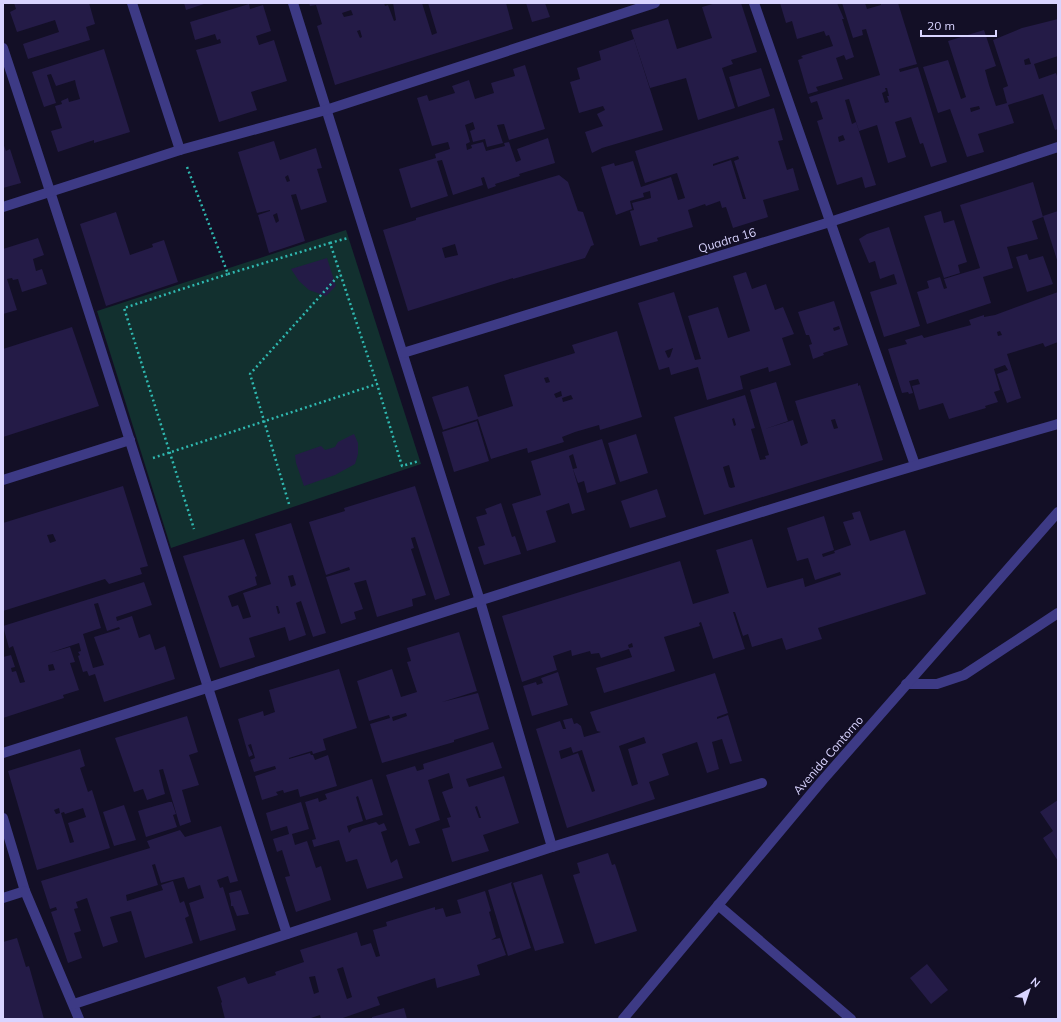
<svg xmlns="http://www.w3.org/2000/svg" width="1061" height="1022" font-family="Mulish,sans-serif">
<rect width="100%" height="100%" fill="#130f26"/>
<polygon fill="#12302f" points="346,230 421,464 171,548 97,311"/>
<g fill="#241b47" fill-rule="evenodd">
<polygon points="14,3 89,3 95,24 86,27 90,40 28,59 23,44 59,32 55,20 17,32 10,12 16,9"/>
<polygon points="184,3 207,3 186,10"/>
<path d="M309,3H384L385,6L388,5L394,21L396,20L393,3H422L432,35L437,33L428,3H506L513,29L335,85L317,26L322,24L316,5L310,6ZM351,10L353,15L344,17L342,13ZM360,30L362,37L360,38L357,31Z"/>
<polygon points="526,3 545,3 550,17 532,22"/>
<polygon points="716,3 741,3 757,52 731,60 733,64 722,68 735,108 698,120 686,78 650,88 631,30 668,19 677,49 712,38 702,7"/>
<polygon points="780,3 837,3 844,19 842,19 854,57 846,60 844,55 836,58 843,79 816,87 818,91 808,94 798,60 803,58 801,56 833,46 829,35 826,36 824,31 797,39 792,21 786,23"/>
<path d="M842,3H865L867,9L881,5V3H898L917,64L899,69L900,72L918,67L947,162L931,167L923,143L920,144L911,117L895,122L906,157L888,163L877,125L859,131L849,99L845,100L852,124L856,122L876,185L865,188L862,177L837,185L817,121L823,119L817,101L811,103L809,97L880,75L866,29L862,30L863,35L853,38ZM885,88H887L889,96H887L889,102L885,103L882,93L886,91ZM843,135L845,140L839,142L838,137Z"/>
<polygon points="249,4 250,9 263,5 271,31 256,36 259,45 274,40 287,81 251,92 257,110 219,122 196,50 221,43 220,39 217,40 215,34 195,40 190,22"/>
<path d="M1058,19V56L1034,64L1039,79L1056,73L1058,79V129L1055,130L1043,94L1008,105L1014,123L978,134L984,152L967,157L950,109L938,113L923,67L948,60L961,99L966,97L948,41L984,30L996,66L985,70L989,85L996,106L1007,103L1003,88L1008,86L993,40L1022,28ZM1029,58L1031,64L1025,65L1024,60ZM979,106L980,109L971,112L970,108Z"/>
<polygon points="634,39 663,130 602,148 592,153 585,132 603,126 597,114 605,110 603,106 579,113 570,82 580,79 577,68 601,60 599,51"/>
<polygon points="104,49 130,132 94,143 94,140 58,152 51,131 62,128 55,106 62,104 61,101 68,98 69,102 80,99 76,85 75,80 56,86 51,74 47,75 56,103 44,107 32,72"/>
<polygon points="525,65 545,129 509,140 504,124 497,125 503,143 487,147 485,139 473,142 470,131 475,129 473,122 465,125 470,142 466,144 467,150 472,148 471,145 483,142 486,151 505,146 504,143 509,142 516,162 521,160 517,149 548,138 555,163 519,174 520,176 495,184 496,186 488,189 484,177 481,178 483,185 453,195 442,160 437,161 448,196 411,208 399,169 436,158 435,154 450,149 448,142 432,146 417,98 427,95 429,101 455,93 452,86 469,80 475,99 494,93 491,83 515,76 513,69"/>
<polygon points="761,68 770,96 738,107 729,77"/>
<path d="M774,108L783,140L778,141L787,170L793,168L799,190L763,200L768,217L733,228L726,207L722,208L720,201L706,206L705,204L688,210L693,227L657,238L658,241L640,246L630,211L634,210L632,203L651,198L650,191L643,193L644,197L630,201L632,209L616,215L601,167L614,163L615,166L633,161L641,187L671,177L678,200L685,198L677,173L645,183L635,151ZM738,156L739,159L734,161L746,199H743L731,160L713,166V164Z"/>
<path d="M274,141L280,160L316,148L322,168L317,169L327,202L301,210L296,194L291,195L305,241L269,253L258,215L270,211V210L257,213L238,152ZM288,175L290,181L287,182L285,177ZM277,213L279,221L276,223L273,215Z"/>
<polygon points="3,143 6,151 10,149 21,183 3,188"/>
<path d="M559,175L568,182L578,211L583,212L594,245L591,246L585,258L513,279V278L408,311L383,230L416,220V218ZM455,244L458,255L445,258L442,248Z"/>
<polygon points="1033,182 1043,217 1032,221 1038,239 1007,247 1013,268 983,277 991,303 927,324 917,292 929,288 927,281 940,277 944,289 947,288 944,279 980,268 960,205"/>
<polygon points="941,211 944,223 954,220 967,262 958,265 960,273 944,278 924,216"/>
<polygon points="1058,211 1058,263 1043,216"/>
<polygon points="116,212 130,255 153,247 152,244 164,240 178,282 106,306 80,224"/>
<polygon points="889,227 920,326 884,337 870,292 897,284 894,274 880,279 875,261 869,263 859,239 867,234"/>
<polygon points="38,238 44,255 33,259 36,271 42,269 47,284 22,292 18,279 13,280 12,278 7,279 17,310 3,314 3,249"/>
<polygon points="1027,254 1029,260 1043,256 1053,284 1027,292 1016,257"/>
<polygon points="327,258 336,286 326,296 309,290 299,281 291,269"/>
<path d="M746,272L752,289L766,284L775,310L783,307L794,334L782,338L791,365L769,372L768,367L740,376L743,389L707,400L698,367L671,375L669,367L659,370L638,303L674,292L695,360L701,359L688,316L718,307L728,338L750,331L733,276ZM673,348L670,357L668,358L665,351Z"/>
<path d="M1058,292V342L1045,347L1043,343L1007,354L1021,398L1007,403L997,374L1008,370L1005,365L994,369L1000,390L994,392L998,402L985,406L986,408L949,419L943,403L919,410L912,386L920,384L918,379L909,381L913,393L909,394L908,392L902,393L888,349L907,344L905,340L922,335L924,338L960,328L971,325L969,320L984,315V317L995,315ZM1000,331L1002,335L998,336L997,332Z"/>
<path d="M834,301L848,345L823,353L824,355L813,359L809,345L812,344L809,335H806L798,312ZM839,326L840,329L834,331L833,328Z"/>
<polygon points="72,327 99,406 3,437 3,349"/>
<path d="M617,331L642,417L600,430L599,425L575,432L562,437L564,442L528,453L527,448L491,459L478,419L443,430L432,397L468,386L478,417L513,406L504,375L575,353L572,345ZM548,377L550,382L546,383L544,378ZM561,391L562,396L556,398L554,394ZM571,395L573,399L563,402L562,398Z"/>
<path d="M776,382L788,421L765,429L793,420L801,446L808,443L795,401L858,383V386L860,385L883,460L704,515L674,417L745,395L755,428L751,429L760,460L766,459L765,456L769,455L750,390ZM734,418L736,425L734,426L732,419ZM835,419L838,428L834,429L831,420ZM729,465L735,487L731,488L729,487L723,467Z"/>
<polygon points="477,421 489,461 454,472 442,432"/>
<polygon points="354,434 358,443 358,454 355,464 335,475 304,486 296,463 295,455 321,446 325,450 335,447 338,442"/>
<polygon points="636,434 648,473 620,482 608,443"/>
<polygon points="602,439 616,484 587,493 584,481 578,483 573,469 577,468 573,454 569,456 585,510 572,514 569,503 546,511 556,542 527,551 512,504 541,495 531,461"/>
<path d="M123,486L148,566L140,568L142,574L109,584L105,579L3,611V523ZM53,534L56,541L50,543L47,535Z"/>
<polygon points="415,486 450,595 435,600 415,537 411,538 414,548 411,549 426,595 412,599 413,606 377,617 366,580 354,583 363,609 354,612 356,619 341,624 326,577 350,570 349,567 326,575 309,522 345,511 344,508"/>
<polygon points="657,489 666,517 630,528 621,501"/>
<polygon points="501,503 512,537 515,536 521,554 484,565 478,547 485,545 476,517 487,514 485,509"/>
<path d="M860,511L870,541L905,530L926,594L818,628L822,639L786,650L782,638L752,647L748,634L743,636L735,612H733L745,649L713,659L701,622L699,623L700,626L664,637L675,671L604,693L596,668L632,657L629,649L601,658L599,653L591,654L590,651L572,656L571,650L553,656L557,670L522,682L502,616L680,561L693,604L729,593L716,550L752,539L767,588L803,578L805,587L841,575L840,572L815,580L808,558L797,561L787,528L824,516L834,550L822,554L823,557L835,553L834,551L851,545L843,522L854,519L852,513ZM632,643L633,647L629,648L628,645Z"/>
<path d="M291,523L326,633L313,637L301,601L296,603L306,635L289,641L285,627L249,638L255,657L220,668L183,556L244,539L257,576L255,577L257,585L228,596L232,607L238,605L243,619L251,617L243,593L271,584L255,534ZM293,575L296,585L291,587L288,576ZM276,606H278L280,613L278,614Z"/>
<path d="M144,582L152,605L116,617L117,621L132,616L139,638L150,634L155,650L165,646L175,679L104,702L95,674L89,676L87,671L83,672L78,656L80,655L78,652L81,651L79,643L49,653L70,647L75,662L70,663L79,690L63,695L64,698L3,718V657L11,655L15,667L11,668L12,672L16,671L20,683L25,682L13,646L9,648L3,626ZM98,603L107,631L119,627L120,629L94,637L104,665L93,668L83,634L101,628L94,604ZM53,664L55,670L49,671L48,665Z"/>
<path d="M459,632L477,691L442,702L478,693L489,729L454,740V742L382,763L370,724L390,718L389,715L369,721L357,681L392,669L401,697L417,692L407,662L411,661L407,648ZM406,713L407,716L393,721L392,717Z"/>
<polygon points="339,669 357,728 323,739 326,750 313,754 312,751 305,753 289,758 289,759 310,753 311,755 313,755 315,760 328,755 337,786 300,797 298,789 284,793 283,790 276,792 278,795 262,800 255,776 276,769 275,766 254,772 250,760 255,758 251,744 248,745 253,755 249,757 238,719 263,711 264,716 275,712 269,690"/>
<polygon points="558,672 568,705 532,716 523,686 536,682 537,685 543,683 541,678"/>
<path d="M715,673L728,713L717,717V719L728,715L742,761L730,764L722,739L712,742L719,769L707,773L697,742L662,754L669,775L649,782L655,799L567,828L536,729L560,721L563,729H566L563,720L572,718L574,724L577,723L581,726L584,737L601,732L597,731L590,712ZM644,737L646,743L628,749L638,784L632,786L619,746ZM571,747L573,753L582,750L595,791L592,792L578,753L561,759L559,751Z"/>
<polygon points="187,716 198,752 189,755 199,785 182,790 191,822 180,826 163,769 159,770 165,794 147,800 143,789 134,792 115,738"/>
<path d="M493,742L502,768L466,779L469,787L504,776L519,823L483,835L489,851L452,862L442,829L450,827L447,818L451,817L442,792L453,788L449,773L428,780L440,820L415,829L420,843L409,846L386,775L415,766L417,771L424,769L423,764ZM477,806L481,818H479L475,807Z"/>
<path d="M80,749L85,766L80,768L88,792L92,790L110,848L37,870L8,771ZM59,808L60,813L56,814L54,810ZM83,808L86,817L68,823L74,842L70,843L61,813L64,812L65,814Z"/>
<polygon points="372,779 383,815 366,820 358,796 356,797 363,821 347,826 349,833 352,829 376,822 379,825 384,823 387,830 381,832 391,863 397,859 403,878 367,889 357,859 346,862 339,840 314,847 312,840 316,839 305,802 318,798 319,802 327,799 325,794"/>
<polygon points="1058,800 1058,861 1043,838 1053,831 1040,812"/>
<polygon points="169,802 172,802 176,814 173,815 177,827 146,837 138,811"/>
<polygon points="301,802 309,829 292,834 295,845 307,841 316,868 321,866 331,900 296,912 285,877 290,876 282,850 277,852 273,839 289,834 287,826 271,831 266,813"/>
<polygon points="124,805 136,840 114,846 103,812"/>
<polygon points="221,826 238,881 230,883 228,876 217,880 220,888 223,887 236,930 200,941 189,903 204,898 200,885 188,889 184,877 161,883 155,864 152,865 158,885 126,895 127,901 163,890 161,885 173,881 180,903 184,901 189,916 185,918 193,943 145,958 131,911 110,917 118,942 103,947 87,898 76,902 78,908 74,909 81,931 74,933 82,958 68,963 51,912 57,910 56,907 50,909 41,881 150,848 147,841 180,830 185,837"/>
<polygon points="608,853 612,865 615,864 637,931 595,944 573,875 580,873 577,863"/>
<polygon points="542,874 564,943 535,951 513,883"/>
<polygon points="512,882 511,884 531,948 508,956 488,890"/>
<polygon points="241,890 249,914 237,916 233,906 231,906 231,902 229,893"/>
<path d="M485,891L491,911L489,912L496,937L491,940L500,938L506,955L477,965L480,975L437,988L435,978L377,997L380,1005L340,1019H321L320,1015L308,1019H225L221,1003L222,1002L217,987L245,977L248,984L276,975L275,972L304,962L300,950L357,932L361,946L371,943L376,957L380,956L373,930L387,926L386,922L435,907V910L443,908L446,917L461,913L457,900ZM343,967L352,997L347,999L337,969ZM315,976L319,992L314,994L309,977Z"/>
<polygon points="17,938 26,967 29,966 44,1019 3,1019 3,942"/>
<polygon points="927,964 948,990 931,1004 910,978"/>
<polygon points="404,1008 407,1019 372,1019 372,1017"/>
</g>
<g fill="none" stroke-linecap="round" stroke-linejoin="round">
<g stroke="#2fb8b0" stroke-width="2.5" stroke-dasharray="2 3" stroke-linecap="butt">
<polyline points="187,167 228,274 124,308 194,529"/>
<polyline points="330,243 348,238"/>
<polyline points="228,274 330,243 377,384"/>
<polyline points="153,458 377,384 402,466 419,461"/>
<polyline points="289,504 250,374 340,274"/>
</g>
<g stroke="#3d3a85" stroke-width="10">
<polyline points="132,3 180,150"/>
<polyline points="293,3 480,601 552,847"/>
<polyline points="754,3 915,465"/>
<path d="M3,48C101,342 191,639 287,934"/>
<polyline points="3,207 180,150 326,110 655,3"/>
<polyline points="403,353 830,222 1058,147"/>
<polyline points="3,480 130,440"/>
<polyline points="906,684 937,684 964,675 1058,613"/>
<path d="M3,753C354,642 704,525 1058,424"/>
<polyline points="3,818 25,891 3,898"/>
<polyline points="25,891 79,1019"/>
<polyline points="718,905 851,1019"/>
<polyline points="74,1004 552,847 762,783"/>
<polyline points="623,1019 821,782 1058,512"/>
</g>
</g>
<g text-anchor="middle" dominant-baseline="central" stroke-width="3.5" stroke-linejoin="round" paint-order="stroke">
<g font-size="12" fill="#d9d4ff" stroke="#130f26">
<text transform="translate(727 240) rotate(-17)">Quadra 16</text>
<text transform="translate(828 755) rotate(-49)">Avenida Contorno</text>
</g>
</g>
<rect width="1061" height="1022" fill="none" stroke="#d9d4ff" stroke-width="8"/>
<g transform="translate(1029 990) rotate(40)" stroke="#130f26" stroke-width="3" paint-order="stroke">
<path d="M0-3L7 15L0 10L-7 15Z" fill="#d9d4ff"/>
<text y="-6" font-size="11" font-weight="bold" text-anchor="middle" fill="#d9d4ff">N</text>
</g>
<path d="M921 30v6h75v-6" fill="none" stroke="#d9d4ff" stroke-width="2"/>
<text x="927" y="30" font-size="12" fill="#d9d4ff" stroke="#130f26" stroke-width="3" paint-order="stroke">20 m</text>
</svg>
